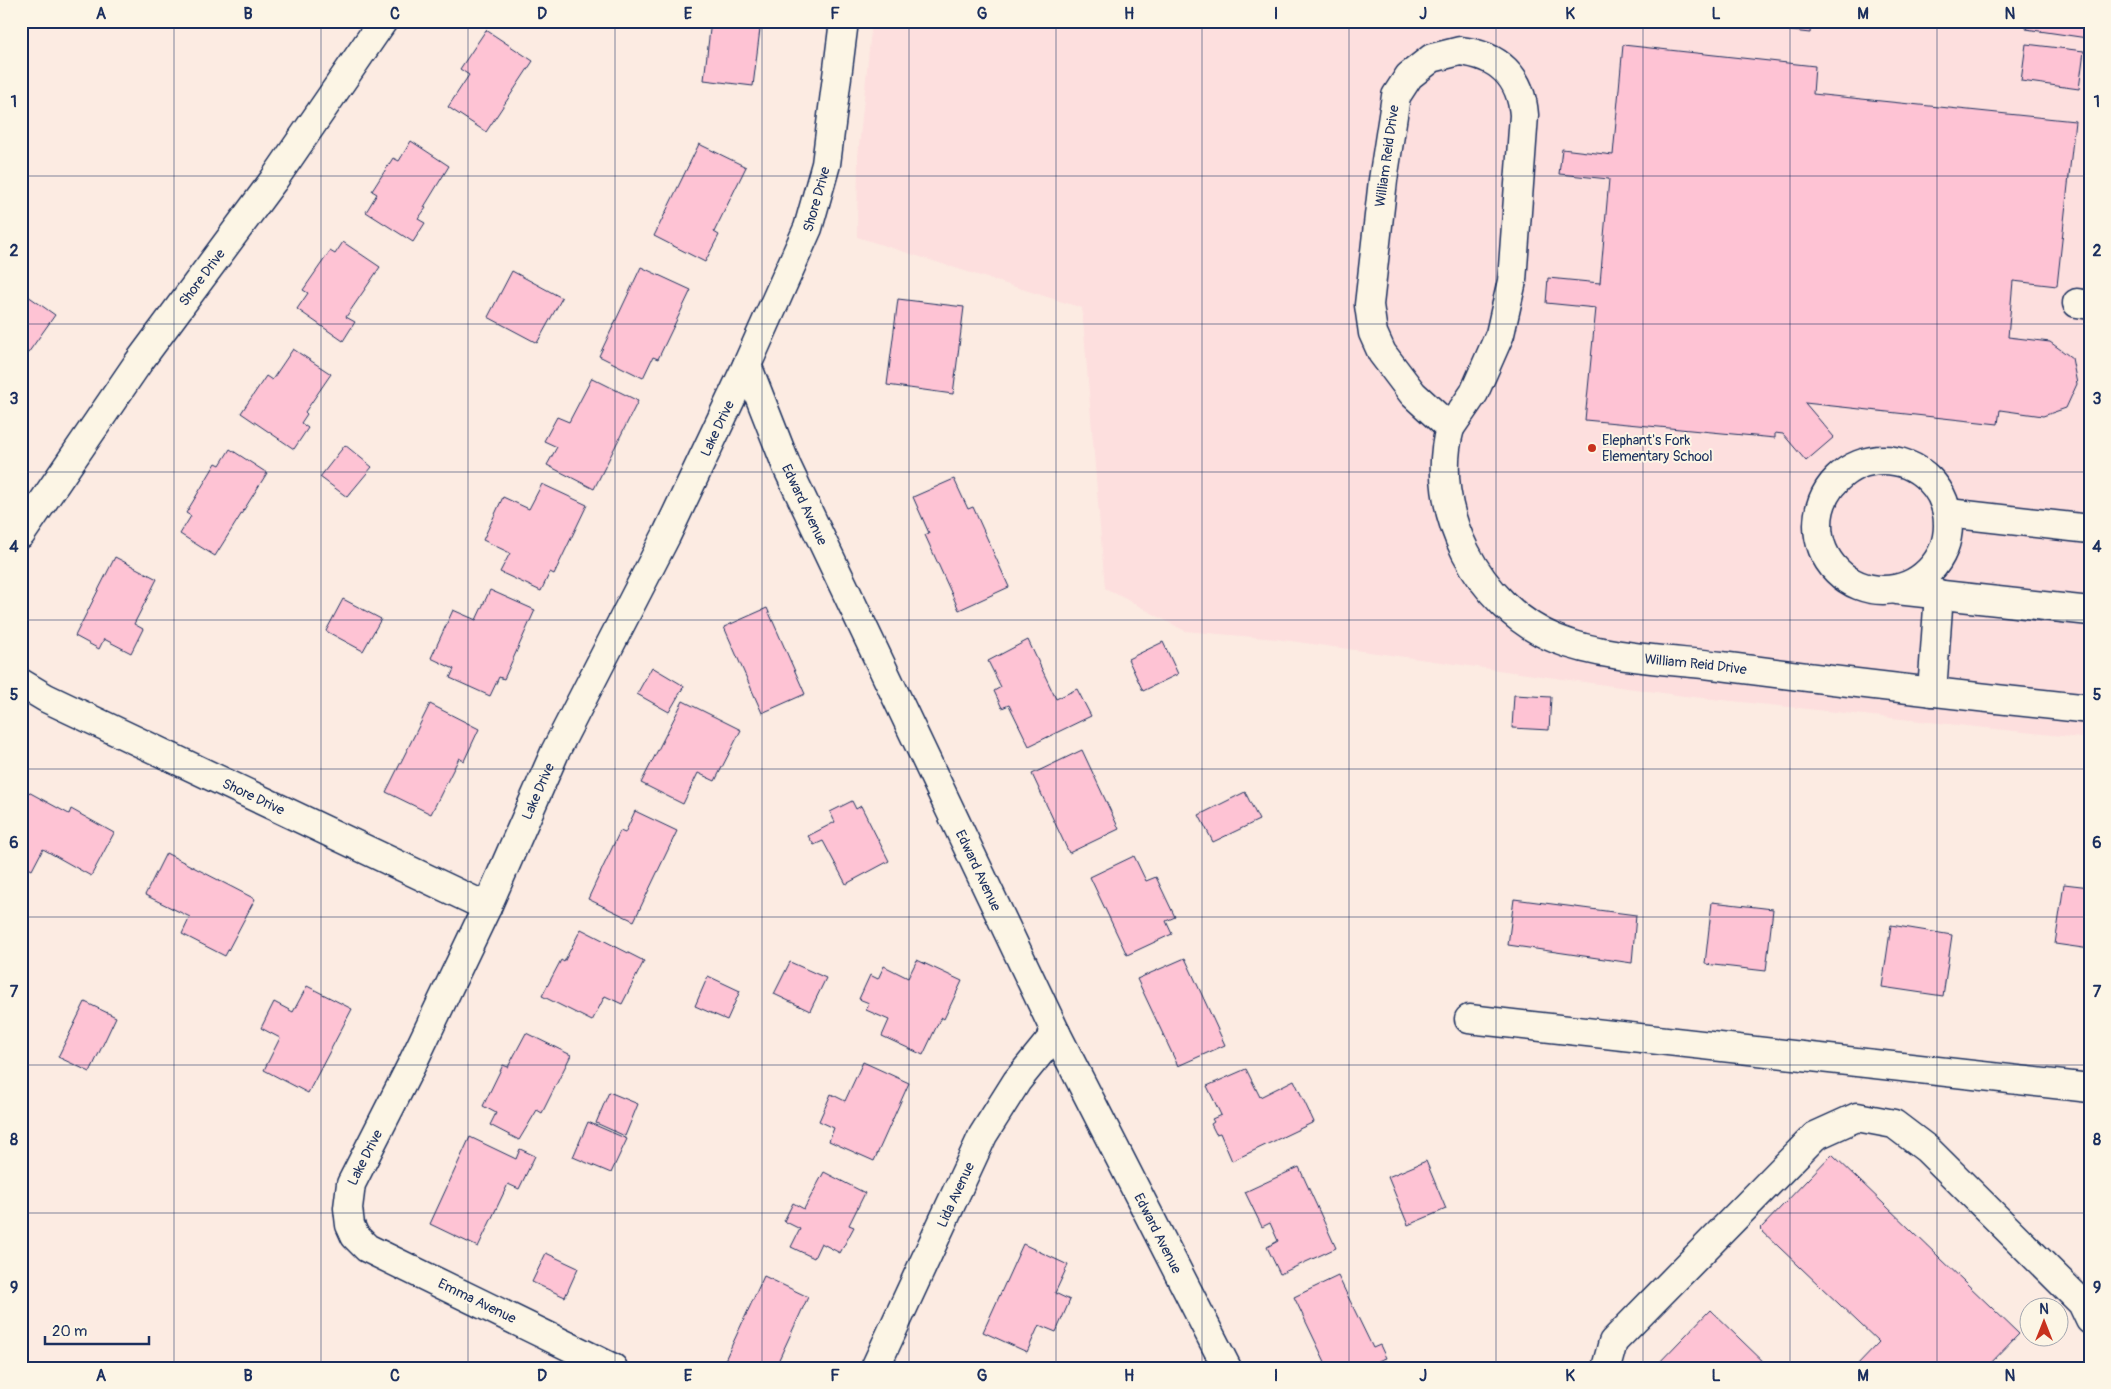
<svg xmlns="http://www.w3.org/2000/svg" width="2111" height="1389" font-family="Pangolin,sans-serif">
<rect width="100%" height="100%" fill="#fcebe2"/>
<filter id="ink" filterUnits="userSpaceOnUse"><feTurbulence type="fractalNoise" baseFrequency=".02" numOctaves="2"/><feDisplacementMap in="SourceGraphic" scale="10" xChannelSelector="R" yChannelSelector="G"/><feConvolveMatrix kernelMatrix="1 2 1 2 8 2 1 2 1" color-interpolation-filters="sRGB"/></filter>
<g filter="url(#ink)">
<polygon fill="#fddfde" points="872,21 2090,21 2090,739 1684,696 1276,639 1185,631 1105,588 1082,308 857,237 858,156"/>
<g fill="#fec3d4" stroke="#1b2f5e">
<polygon points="711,21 761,21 753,86 704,80"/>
<polygon points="1718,21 1754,21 1753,27"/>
<polygon points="1775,21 1811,21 1810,33 1774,29"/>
<polygon points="2028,21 2089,21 2087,38 2026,29"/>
<polygon points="486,30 533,61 486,132 448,107 469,75 460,69"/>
<polygon points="2026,44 2084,51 2079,89 2021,81"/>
<polygon points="1623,45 1815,66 1813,94 2075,121 2057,286 2013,281 2008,337 2050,342 2072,358 2077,384 2066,408 2043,416 2000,410 1998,424 1805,403 1834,437 1806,461 1783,434 1775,433 1775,438 1585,420 1596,308 1546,303 1548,278 1600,283 1609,179 1559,174 1562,149 1613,155"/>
<polygon points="411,141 449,166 424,207 426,208 418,219 425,223 413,242 366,212 377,194 372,191 393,158 399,161"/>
<polygon points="699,144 746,167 714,232 719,235 705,262 654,236"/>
<polygon points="343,242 380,267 346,317 355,322 343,341 297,309 308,293 303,290 330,251 335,254"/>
<polygon points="641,267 691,290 658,359 653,357 643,378 599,356"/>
<polygon points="512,271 562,298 537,343 488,317"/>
<polygon points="21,291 55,315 21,363"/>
<polygon points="898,299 964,307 953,394 887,385"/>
<polygon points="293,349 331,374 305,412 307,414 301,423 308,428 294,449 241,413 266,376 272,380"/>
<polygon points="592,378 638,401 594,489 547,465 557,447 544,441 557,417 569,422"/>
<polygon points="345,445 372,467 347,497 320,477"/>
<polygon points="230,449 267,473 215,556 180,534 191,516 186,513 216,463 220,465"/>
<polygon points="954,479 968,509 973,507 1009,587 959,610 925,535 929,533 913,497"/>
<polygon points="542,484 587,505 554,574 550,572 541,591 500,572 510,553 483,540 503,497 529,509"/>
<polygon points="115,557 157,579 134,624 143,629 131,653 104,639 99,649 75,636"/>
<polygon points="490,590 535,610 504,679 499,677 490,696 450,678 454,669 431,658 453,610 476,620"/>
<polygon points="343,599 381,619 363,651 326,631"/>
<polygon points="767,608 805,694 762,713 724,627"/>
<polygon points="1028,640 1056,699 1077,689 1091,716 1029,746 1009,705 1002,708 994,691 1001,687 988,661"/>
<polygon points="1163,642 1178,674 1143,691 1128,659"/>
<polygon points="652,667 684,686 669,712 637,694"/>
<polygon points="1514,695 1551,697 1549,730 1512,728"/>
<polygon points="683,701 741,730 715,781 698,773 683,804 641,783"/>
<polygon points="430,704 479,729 464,761 459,758 431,814 386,792"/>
<polygon points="1082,750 1119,829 1069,853 1032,774"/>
<polygon points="23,789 69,814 71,809 114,833 91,876 43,849 32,870 21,864 21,793"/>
<polygon points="1245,792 1259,820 1213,842 1199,815"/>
<polygon points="852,801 856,809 861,806 889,861 846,884 823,841 814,845 808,836 835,822 830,812"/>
<polygon points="635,811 677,831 634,921 588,899 620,831 625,833"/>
<polygon points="166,853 255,899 225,956 182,934 190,917 145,895"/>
<polygon points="1134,856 1146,881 1156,877 1175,917 1166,921 1172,934 1127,955 1090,877"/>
<polygon points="2064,884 2090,887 2090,949 2055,944"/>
<polygon points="1514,899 1636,915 1632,963 1508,945"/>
<polygon points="1712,902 1773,909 1766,971 1705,964"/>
<polygon points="1891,925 1952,935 1943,996 1882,987"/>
<polygon points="581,929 644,961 622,1004 605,996 592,1021 542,996 561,960 564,962"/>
<polygon points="1185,958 1225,1045 1178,1066 1137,979"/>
<polygon points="917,960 962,981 944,1019 941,1017 923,1055 882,1036 889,1020 866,1010 869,1003 859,999 870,975 878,979 884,966 908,978"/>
<polygon points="790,962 826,978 810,1011 774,994"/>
<polygon points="708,976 740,991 727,1020 695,1006"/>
<polygon points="307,986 352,1009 308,1093 264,1070 280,1038 261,1028 274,1002 293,1012"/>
<polygon points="85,1002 116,1017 90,1072 58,1057"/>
<polygon points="526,1033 571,1055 542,1113 537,1110 519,1140 490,1125 496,1113 483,1106 503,1065 508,1067"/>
<polygon points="863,1062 909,1083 874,1161 829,1141 834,1128 819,1121 831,1094 845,1101"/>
<polygon points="1246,1069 1260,1097 1294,1080 1314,1122 1232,1161 1220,1133 1216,1134 1211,1124 1214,1122 1212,1119 1221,1115 1207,1086"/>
<polygon points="609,1092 638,1104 625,1136 596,1123"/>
<polygon points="588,1122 627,1139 611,1173 573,1157"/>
<polygon points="470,1137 516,1159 520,1149 535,1156 519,1189 508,1184 478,1247 430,1224"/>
<polygon points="1832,1154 2019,1334 1986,1368 1854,1368 1879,1342 1760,1229"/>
<polygon points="1426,1161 1446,1209 1408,1225 1388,1177"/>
<polygon points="1299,1167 1336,1248 1280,1274 1267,1247 1278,1241 1270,1223 1262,1227 1245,1192"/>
<polygon points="824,1172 865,1193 849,1225 854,1227 840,1253 821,1243 814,1258 791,1247 800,1229 784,1221 793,1203 804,1209"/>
<polygon points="1023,1244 1068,1265 1055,1293 1070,1300 1056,1332 1039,1325 1027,1352 983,1332"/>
<polygon points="546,1253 578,1268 565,1297 532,1282"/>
<polygon points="764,1276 808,1297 775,1368 742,1368 725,1360"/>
<polygon points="1338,1276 1373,1348 1380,1345 1386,1358 1378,1361 1379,1364 1373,1368 1328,1368 1294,1297"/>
<polygon points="1710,1310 1770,1368 1654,1368"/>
</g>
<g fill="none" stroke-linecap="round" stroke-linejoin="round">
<g stroke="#1b2f5e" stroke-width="31">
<g id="minor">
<path d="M1460,51C1498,55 1521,76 1524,115L1512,281L1500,334L1474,393L1450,428L1413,394L1382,353L1373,333L1369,305L1383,180L1396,96L1409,76L1432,58Z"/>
<polyline points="2077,303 2090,305"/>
<path id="s1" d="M747,365L787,467L1056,1033L1227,1368"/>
<path id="s2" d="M1450,428C1428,509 1478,607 1556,639C1603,658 1670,660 1721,666C1844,682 1967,696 2090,709"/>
<circle cx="1883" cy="525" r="65"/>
<polyline points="1948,513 2090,529"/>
<path id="s3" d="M21,534L138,363L273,181L383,21"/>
<polyline points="1897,590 2090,611"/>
<path id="s4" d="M21,683L46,698L487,907"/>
<polyline points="1932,692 1939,594"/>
<polyline points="1469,1019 2090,1088"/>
<path id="s5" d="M613,1368L367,1248L355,1236L350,1225L348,1208L351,1184L413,1062L487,907L555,752L666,536L747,365L808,228L826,164L844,21"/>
<path id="s6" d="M875,1368L983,1135L1017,1081L1056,1033"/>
<polyline points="1606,1368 1613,1342 1815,1136 1857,1117 1894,1124 1927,1149 2082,1303 2090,1320"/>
</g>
</g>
<use href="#minor" stroke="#fcf5e5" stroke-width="28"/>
</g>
</g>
<path fill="none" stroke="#1b2f5e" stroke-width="1" stroke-opacity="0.55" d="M174,21V1368M321,21V1368M468,21V1368M615,21V1368M762,21V1368M909,21V1368M1056,21V1368M1202,21V1368M1349,21V1368M1496,21V1368M1643,21V1368M1790,21V1368M1937,21V1368M21,176H2090M21,324H2090M21,472H2090M21,620H2090M21,769H2090M21,917H2090M21,1065H2090M21,1213H2090"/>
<circle fill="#c8321e" stroke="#fcf5e5" stroke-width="2" cx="1592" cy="448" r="5"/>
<g text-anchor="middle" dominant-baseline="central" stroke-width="4" stroke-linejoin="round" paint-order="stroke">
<g font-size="14" fill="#1b2f5e" stroke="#fcf5e5">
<text transform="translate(1387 156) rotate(-82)">William Reid Drive</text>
<text stroke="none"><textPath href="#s5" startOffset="1434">Shore Drive</textPath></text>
<text stroke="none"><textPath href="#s3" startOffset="314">Shore Drive</textPath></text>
<text stroke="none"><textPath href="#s5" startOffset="1184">Lake Drive</textPath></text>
<text stroke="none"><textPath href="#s1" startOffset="151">Edward Avenue</textPath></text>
<text stroke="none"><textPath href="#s2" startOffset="398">William Reid Drive</textPath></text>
<text stroke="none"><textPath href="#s5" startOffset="779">Lake Drive</textPath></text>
<text stroke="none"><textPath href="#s4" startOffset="259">Shore Drive</textPath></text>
<text stroke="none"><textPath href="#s1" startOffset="556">Edward Avenue</textPath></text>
<text stroke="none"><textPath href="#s5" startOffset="374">Lake Drive</textPath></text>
<text stroke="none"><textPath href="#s6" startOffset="191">Lida Avenue</textPath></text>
<text stroke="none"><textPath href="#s1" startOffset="961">Edward Avenue</textPath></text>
<text transform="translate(477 1301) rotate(26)">Emma Avenue</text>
</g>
<g font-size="14" fill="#1b2f5e" stroke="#fcf5e5" text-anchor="start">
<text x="1602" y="440">Elephant's Fork<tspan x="1602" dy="16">Elementary School</tspan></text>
</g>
</g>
<rect width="2111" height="1389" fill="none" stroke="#fcf5e5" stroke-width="55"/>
<g transform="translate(2044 1322)"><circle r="24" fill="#fcf5e5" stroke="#a2a6af"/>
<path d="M0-4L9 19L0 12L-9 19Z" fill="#c8321e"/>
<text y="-8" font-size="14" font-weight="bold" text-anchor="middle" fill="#1b2f5e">N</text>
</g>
<path d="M45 1336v8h104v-8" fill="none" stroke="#1b2f5e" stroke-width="2.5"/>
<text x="52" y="1336" font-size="15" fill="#1b2f5e" stroke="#fcf5e5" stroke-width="4" paint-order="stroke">20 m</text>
<rect x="28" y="28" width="2056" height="1334" fill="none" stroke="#1b2f5e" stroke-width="2"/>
<g font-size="16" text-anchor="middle" font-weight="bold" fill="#1b2f5e">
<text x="101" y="19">A</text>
<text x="248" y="19">B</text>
<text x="395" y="19">C</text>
<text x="542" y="19">D</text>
<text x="688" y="19">E</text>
<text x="835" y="19">F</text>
<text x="982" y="19">G</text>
<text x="1129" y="19">H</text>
<text x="1276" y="19">I</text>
<text x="1423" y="19">J</text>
<text x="1570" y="19">K</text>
<text x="1716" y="19">L</text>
<text x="1863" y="19">M</text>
<text x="2010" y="19">N</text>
<text x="14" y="107">1</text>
<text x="2097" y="107">1</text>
<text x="14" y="256">2</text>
<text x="2097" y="256">2</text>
<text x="14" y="404">3</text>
<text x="2097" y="404">3</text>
<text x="14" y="552">4</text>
<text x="2097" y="552">4</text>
<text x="14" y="700">5</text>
<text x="2097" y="700">5</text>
<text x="14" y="848">6</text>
<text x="2097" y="848">6</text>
<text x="14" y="997">7</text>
<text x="2097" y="997">7</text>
<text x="14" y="1145">8</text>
<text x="2097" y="1145">8</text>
<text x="14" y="1293">9</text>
<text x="2097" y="1293">9</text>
<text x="101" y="1381">A</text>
<text x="248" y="1381">B</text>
<text x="395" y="1381">C</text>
<text x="542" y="1381">D</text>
<text x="688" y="1381">E</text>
<text x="835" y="1381">F</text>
<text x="982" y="1381">G</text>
<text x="1129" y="1381">H</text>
<text x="1276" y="1381">I</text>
<text x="1423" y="1381">J</text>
<text x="1570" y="1381">K</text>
<text x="1716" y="1381">L</text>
<text x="1863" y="1381">M</text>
<text x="2010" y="1381">N</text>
</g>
</svg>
